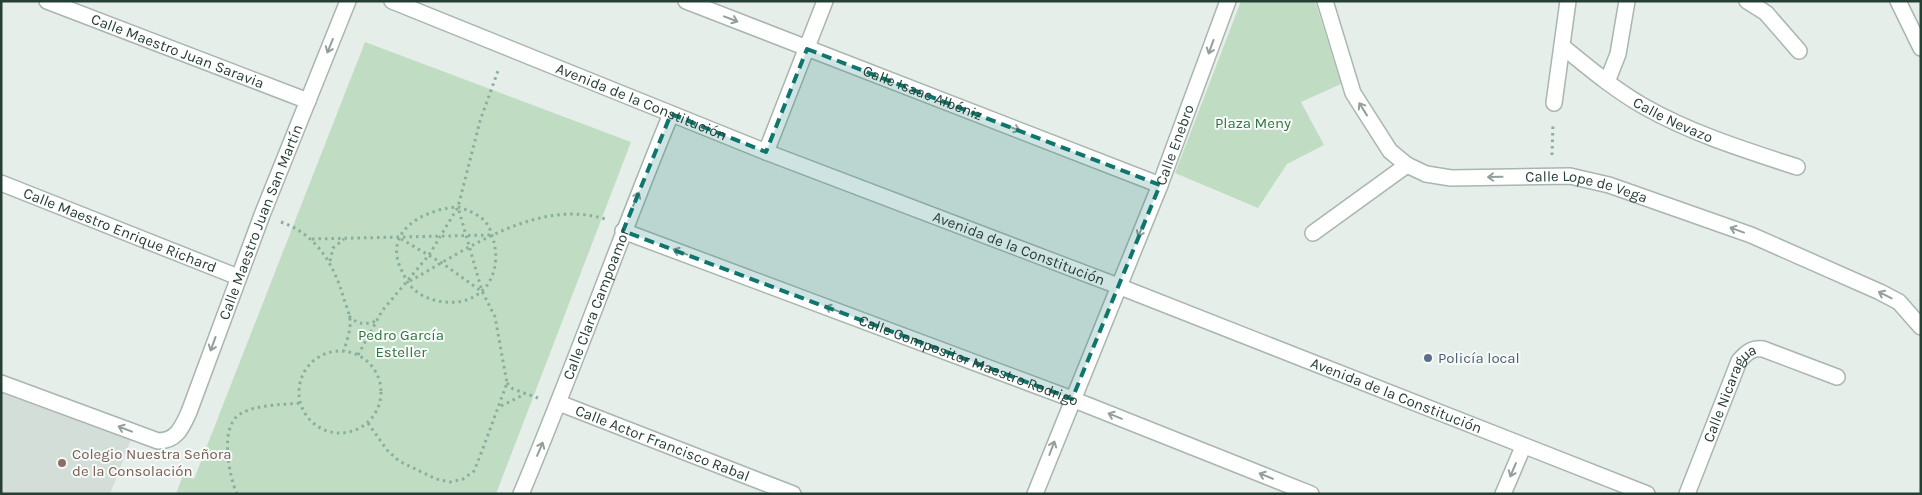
<svg xmlns="http://www.w3.org/2000/svg" width="1922" height="495" font-family="Karla,sans-serif">
<rect width="100%" height="100%" fill="#e6eee9"/>
<polygon fill="#d4ded8" points="1,383 134,432 110,494 1,494"/>
<g fill="#c0ddc4">
<polygon points="1241,1 1315,1 1341,84 1301,102 1324,145 1287,164 1258,208 1175,173"/>
<polygon points="365,42 631,142 496,494 176,494 183,475 194,479"/>
</g>
<g fill="none" stroke-linecap="round" stroke-linejoin="round">
<g stroke="#a9b6af" stroke-width="18">
<g id="pedestrian">
<polyline points="1607,82 1618,54 1627,1"/>
<polyline points="1313,233 1407,165"/>
</g>
</g>
<g stroke="#a9b6af" stroke-width="18">
<g id="minor">
<path id="s1" d="M47,1L308,101"/>
<path id="s2" d="M686,1L1160,185"/>
<path id="s3" d="M1325,1L1353,93L1390,151L1407,165L1426,174L1451,178L1570,176L1609,185L1751,235L1880,292L1899,302L1921,327"/>
<polyline points="1747,1 1766,13 1799,51"/>
<polyline points="1898,1 1921,48"/>
<path id="s4" d="M1562,46C1589,68 1615,90 1645,107C1693,134 1745,150 1797,167"/>
<polyline points="1554,103 1568,1"/>
<polyline points="766,152 825,1"/>
<path id="s5" d="M1,183L238,277"/>
<path id="s6" d="M623,231L1072,399L1311,494"/>
<path id="s7" d="M1,383L158,441C177,441 182,427 189,412L262,215L348,1"/>
<path id="s8" d="M559,403L793,494"/>
<path id="s9" d="M521,494C574,368 619,240 671,114"/>
<path id="s10" d="M1035,494L1160,185L1228,1"/>
<polyline points="1503,494 1523,447"/>
<path id="s11" d="M1687,494L1739,361C1747,352 1752,348 1763,349L1837,377"/>
</g>
</g>
<g stroke="#a9b6af" stroke-width="18">
<g id="tertiary">
<path id="s12" d="M392,1L766,152L1118,286L1647,494"/>
</g>
</g>
<g stroke="#88af9d" stroke-width="3" stroke-dasharray="2.5 4" stroke-linecap="butt">
<polyline points="1552,155 1553,124"/>
<path d="M458,207C468,210 481,215 487,224C491,229 492,237 494,242C503,282 475,311 434,300C423,297 413,291 407,281C403,273 398,265 397,256C392,224 433,208 458,207Z"/>
<path d="M281,222C316,234 334,264 344,299C346,306 350,314 350,321C351,330 346,342 344,351"/>
<polyline points="312,239 491,235"/>
<polyline points="401,239 442,263 481,291"/>
<polyline points="330,261 333,248 344,239"/>
<path d="M410,281C467,249 538,198 605,219"/>
<path d="M349,316C359,325 364,325 376,321"/>
<circle cx="340" cy="392" r="41"/>
<polyline points="358,355 382,311 429,255 458,207 480,121 499,68"/>
<polyline points="507,383 513,389 538,398"/>
<polyline points="501,406 525,394"/>
<polyline points="368,423 387,450 399,461 436,479 450,482 463,479 474,471 482,451 507,383 495,317 482,291 458,207"/>
<path d="M237,494C229,476 219,427 240,414C257,404 282,405 301,403"/>
</g>
<use href="#pedestrian" stroke="#fff" stroke-width="15"/>
<use href="#minor" stroke="#fff" stroke-width="15"/>
<use href="#tertiary" stroke="#fff" stroke-width="15"/>
</g>
<defs><path id="oneway-shaft" d="M-6 0H5M1.5-3L5.5 0L1.5 3" fill="none" stroke-width="1.6" stroke-linecap="round" stroke-linejoin="round" transform="scale(1.25)"/></defs>
<g stroke="#929f9a">
<use href="#oneway-shaft" transform="translate(731 19) rotate(21)"/>
<use href="#oneway-shaft" transform="translate(330 46) rotate(112)"/>
<use href="#oneway-shaft" transform="translate(1211 47) rotate(110)"/>
<use href="#oneway-shaft" transform="translate(1363 109) rotate(-122)"/>
<use href="#oneway-shaft" transform="translate(1013 128) rotate(21)"/>
<use href="#oneway-shaft" transform="translate(1495 177) rotate(179)"/>
<use href="#oneway-shaft" transform="translate(636 199) rotate(-67)"/>
<use href="#oneway-shaft" transform="translate(1141 230) rotate(112)"/>
<use href="#oneway-shaft" transform="translate(1737 230) rotate(-160)"/>
<use href="#oneway-shaft" transform="translate(680 252) rotate(-159)"/>
<use href="#oneway-shaft" transform="translate(1885 295) rotate(-153)"/>
<use href="#oneway-shaft" transform="translate(832 309) rotate(-159)"/>
<use href="#oneway-shaft" transform="translate(213 344) rotate(110)"/>
<use href="#oneway-shaft" transform="translate(1115 416) rotate(-158)"/>
<use href="#oneway-shaft" transform="translate(125 429) rotate(-159)"/>
<use href="#oneway-shaft" transform="translate(1052 448) rotate(-69)"/>
<use href="#oneway-shaft" transform="translate(540 449) rotate(-67)"/>
<use href="#oneway-shaft" transform="translate(1513 470) rotate(113)"/>
<use href="#oneway-shaft" transform="translate(1266 476) rotate(-158)"/>
</g>
<path fill="#0f766e" fill-opacity="0.2" stroke="#0f766e" stroke-width="4" stroke-dasharray="10 6" stroke-linejoin="round" d="M807,49L1160,185L1072,399L623,231L671,114L766,152Z"/>
<circle fill="#5c6f8a" stroke="#f6faf8" stroke-width="2" cx="1428" cy="358" r="5"/>
<circle fill="#8d6e63" stroke="#f6faf8" stroke-width="2" cx="62" cy="463" r="5"/>
<g text-anchor="middle" dominant-baseline="central" stroke-width="4" stroke-linejoin="round" paint-order="stroke">
<g font-size="15" fill="#263f34" stroke="#f6faf8">
<text stroke="none"><textPath href="#s1" startOffset="140">Calle Maestro Juan Saravia</textPath></text>
<text stroke="none"><textPath href="#s2" startOffset="254">Calle Isaac Albéniz</textPath></text>
<text stroke="none"><textPath href="#s12" startOffset="269">Avenida de la Constitución</textPath></text>
<text stroke="none"><textPath href="#s4" startOffset="134">Calle Nevazo</textPath></text>
<text stroke="none"><textPath href="#s10" startOffset="376">Calle Enebro</textPath></text>
<text stroke="none"><textPath href="#s3" startOffset="370">Calle Lope de Vega</textPath></text>
<text stroke="none"><textPath href="#s7" startOffset="416">Calle Maestro Juan San Martín</textPath></text>
<text stroke="none"><textPath href="#s5" startOffset="128">Calle Maestro Enrique Richard</textPath></text>
<text stroke="none"><textPath href="#s12" startOffset="674">Avenida de la Constitución</textPath></text>
<text stroke="none"><textPath href="#s9" startOffset="204">Calle Clara Campoamor</textPath></text>
<text stroke="none"><textPath href="#s6" startOffset="369">Calle Compositor Maestro Rodrigo</textPath></text>
<text stroke="none"><textPath href="#s12" startOffset="1079">Avenida de la Constitución</textPath></text>
<text stroke="none"><textPath href="#s11" startOffset="110">Calle Nicaragua</textPath></text>
<text stroke="none"><textPath href="#s8" startOffset="111">Calle Actor Francisco Rabal</textPath></text>
</g>
<g font-size="15" fill="#327441" stroke="#f6faf8">
<text x="1253" y="123">Plaza Meny</text>
<text x="401" y="335">Pedro García<tspan x="401" dy="17">Esteller</tspan></text>
</g>
<g font-size="15" fill="#4e5e75" stroke="#f6faf8" text-anchor="start">
<text x="1438" y="358">Policía local</text>
</g>
<g font-size="15" fill="#785e54" stroke="#f6faf8" text-anchor="start">
<text x="72" y="454">Colegio Nuestra Señora<tspan x="72" dy="17">de la Consolación</tspan></text>
</g>
</g>
<rect width="1922" height="495" fill="none" stroke="#263f34" stroke-width="5"/>
</svg>
